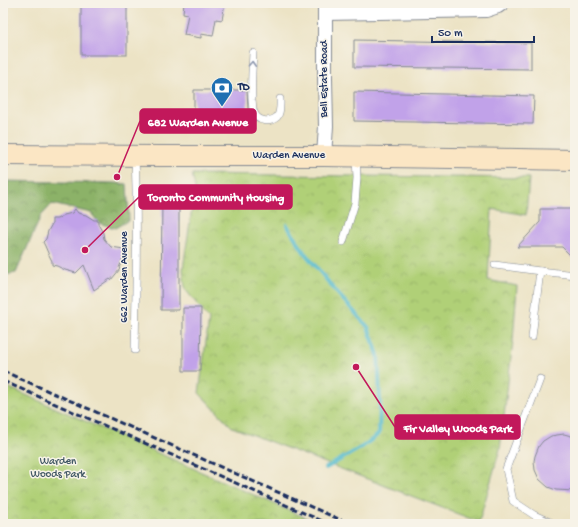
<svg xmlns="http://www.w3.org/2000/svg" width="578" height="527" font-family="'Gochi Hand',sans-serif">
<defs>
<pattern id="forest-crowns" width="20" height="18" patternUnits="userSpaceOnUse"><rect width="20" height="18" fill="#8cb268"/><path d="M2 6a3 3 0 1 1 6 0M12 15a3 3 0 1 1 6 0" fill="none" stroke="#729159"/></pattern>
<pattern id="park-crowns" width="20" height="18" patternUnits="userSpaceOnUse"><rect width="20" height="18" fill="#b0d077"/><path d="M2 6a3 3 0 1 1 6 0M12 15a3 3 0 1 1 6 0" fill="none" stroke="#97b369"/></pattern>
</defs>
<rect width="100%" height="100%" fill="#f7f3e8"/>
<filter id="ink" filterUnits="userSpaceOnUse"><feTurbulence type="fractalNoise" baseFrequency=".025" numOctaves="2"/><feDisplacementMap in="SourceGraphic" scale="8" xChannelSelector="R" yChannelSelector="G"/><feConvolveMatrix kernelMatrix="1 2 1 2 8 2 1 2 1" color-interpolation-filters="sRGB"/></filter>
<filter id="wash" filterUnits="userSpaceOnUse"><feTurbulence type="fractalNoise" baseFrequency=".012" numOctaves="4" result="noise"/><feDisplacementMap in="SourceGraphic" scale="16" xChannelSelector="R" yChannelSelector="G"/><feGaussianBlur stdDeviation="0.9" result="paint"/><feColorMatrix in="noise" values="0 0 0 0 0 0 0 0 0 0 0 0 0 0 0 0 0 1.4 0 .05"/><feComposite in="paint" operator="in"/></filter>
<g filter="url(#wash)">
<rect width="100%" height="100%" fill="#ece3c5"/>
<polygon fill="url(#forest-crowns)" stroke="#547063" points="3,181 114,183 127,184 129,220 115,228 99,223 91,213 52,204 41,216 16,273 5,275 3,273"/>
<g fill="url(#park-crowns)" stroke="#66806a">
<polygon points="192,174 529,178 526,215 492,209 488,280 517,286 513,341 500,449 479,522 232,427 199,393 209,319 185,289 183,269 195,188"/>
<polygon points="3,385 320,524 3,524"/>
</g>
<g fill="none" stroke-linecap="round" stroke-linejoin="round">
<polyline stroke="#51bace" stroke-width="4" points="287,225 304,252 338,294 368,327 378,355 380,400 379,434 362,447 326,468"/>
</g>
<g id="blocks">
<g fill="#c1a2e9">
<rect x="81" y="3" width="46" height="52"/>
<polygon points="184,3 225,3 222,20 216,19 213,36 201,34 201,38 184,35 188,14 183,13"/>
<polygon points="354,40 531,43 531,69 354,67"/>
<polygon points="194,90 247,90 248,109 251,117 251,124 194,123"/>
<polygon points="354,92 534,96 533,124 354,121"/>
<polygon points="162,200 179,200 179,310 161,310"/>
<polygon points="75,209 78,213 86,215 94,220 98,220 98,224 103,233 104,239 111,247 124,249 123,258 119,268 120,269 111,280 110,279 94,290 84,265 76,273 65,270 57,266 52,265 52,261 48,253 45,246 43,242 46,239 48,231 52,224 52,219 57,219 64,215 72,213"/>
<polygon points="540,209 575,209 575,260 562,247 517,247 540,222"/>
<polygon points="183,308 201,308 200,371 183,371"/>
<polygon points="564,434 575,437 575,491 556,490 548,487 539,479 535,470 534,461 535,456 539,446 543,441 551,436 557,435"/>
</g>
</g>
</g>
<g filter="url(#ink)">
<use href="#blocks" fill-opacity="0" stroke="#848992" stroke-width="1"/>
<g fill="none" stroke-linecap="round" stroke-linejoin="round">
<g stroke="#848992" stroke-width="8">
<g id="lane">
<path d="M253,53C252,69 251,84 252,100C253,104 252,109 254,112C257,122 270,123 277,117C281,112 280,104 280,99"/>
<path d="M135,158C138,222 136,286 135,350"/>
<polyline points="343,242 355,203 357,178 356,157"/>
<polyline points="495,265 540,271"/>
<polyline points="532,337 540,271 575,275"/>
<polyline points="540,379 506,469 513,501 534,515 554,524"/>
</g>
</g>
<g stroke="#848992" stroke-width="16">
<g id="street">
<polyline points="325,13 486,10 498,6 502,3"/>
<polyline points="324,156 326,126 325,79 325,3"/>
</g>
</g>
<g stroke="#848992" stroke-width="22">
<polyline id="secondary" points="3,155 160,156 324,156 575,160"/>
</g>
<use href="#lane" stroke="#fff" stroke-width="7"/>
<use href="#street" stroke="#fff" stroke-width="14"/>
<use href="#secondary" stroke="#fbe6c4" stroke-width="20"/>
<g stroke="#1b2f5e" stroke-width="3" stroke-dasharray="6 3" stroke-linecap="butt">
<polyline points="3,371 350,524"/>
<polyline points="3,381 329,524"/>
</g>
</g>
<defs><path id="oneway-chevron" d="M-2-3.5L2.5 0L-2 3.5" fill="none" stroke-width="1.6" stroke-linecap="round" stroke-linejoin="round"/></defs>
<use stroke="#8d97ae" href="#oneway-chevron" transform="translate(252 64) rotate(-87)"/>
</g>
<defs>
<g id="bank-pin" transform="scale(1.15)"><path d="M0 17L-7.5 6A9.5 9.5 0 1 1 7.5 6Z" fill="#1f6fb2" stroke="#f7f3e8"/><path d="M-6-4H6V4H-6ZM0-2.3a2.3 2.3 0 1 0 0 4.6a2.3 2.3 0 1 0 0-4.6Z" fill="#fff"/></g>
</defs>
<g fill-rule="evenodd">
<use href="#bank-pin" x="222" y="88"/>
</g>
<g text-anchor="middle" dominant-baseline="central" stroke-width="3" stroke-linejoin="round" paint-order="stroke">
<g font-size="11" fill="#1b2f5e" stroke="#f7f3e8">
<text transform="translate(325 79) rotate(-90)">Bell Estate Road</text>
<text x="289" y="156">Warden Avenue</text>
<text transform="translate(125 277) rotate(-90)">662 Warden Avenue</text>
</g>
<g font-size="11" font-weight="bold" fill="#1b2f5e" stroke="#f7f3e8" text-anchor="start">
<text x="238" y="88">TD</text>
</g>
<g font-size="11" fill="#405764" stroke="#f7f3e8">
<text x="58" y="462">Warden<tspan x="58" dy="13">Woods Park</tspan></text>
</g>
</g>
<path fill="none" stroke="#c2185b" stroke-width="1.5" d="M117 177L140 121M85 250L139 197M356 367L395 427"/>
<g fill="#c2185b" stroke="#f7f3e8" stroke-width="1.5">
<circle cx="117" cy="177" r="4"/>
<circle cx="85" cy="250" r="4"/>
<circle cx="356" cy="367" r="4"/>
</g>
<g fill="#c2185b" stroke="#c2185b" stroke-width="1.5">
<rect x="140" y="109" width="116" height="24" rx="4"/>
<rect x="139" y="185" width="153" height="24" rx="4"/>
<rect x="395" y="415" width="125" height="24" rx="4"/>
</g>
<g font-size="12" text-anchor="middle" font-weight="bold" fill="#fff">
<text x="198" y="126">682 Warden Avenue</text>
<text x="216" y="201">Toronto Community Housing</text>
<text x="458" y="432">Fir Valley Woods Park</text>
</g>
<rect width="578" height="527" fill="none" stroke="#f7f3e8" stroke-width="16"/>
<path d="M432 36v6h102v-6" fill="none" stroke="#1b2f5e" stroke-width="2"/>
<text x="438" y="36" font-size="12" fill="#1b2f5e" stroke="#f7f3e8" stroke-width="3" paint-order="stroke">50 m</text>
</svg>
